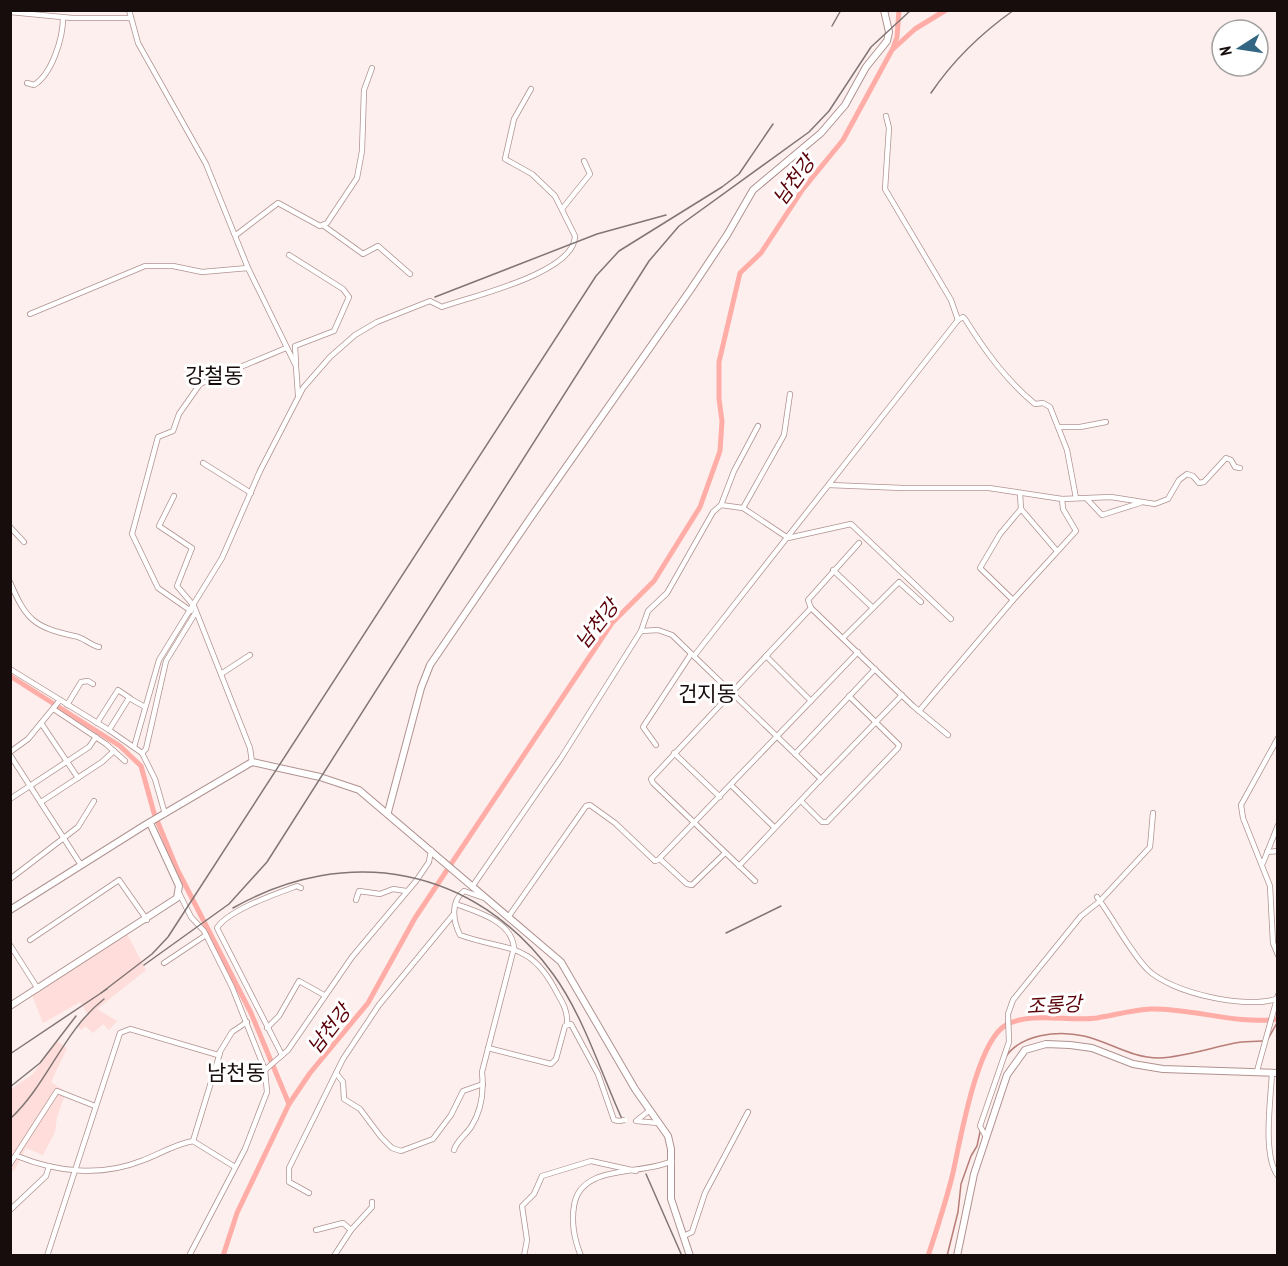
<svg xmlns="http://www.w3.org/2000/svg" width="1288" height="1266" font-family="'PT Sans Narrow','Noto Sans KR',sans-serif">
<rect width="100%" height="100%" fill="#fcefee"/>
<g fill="#feddda">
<polygon points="127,934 146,970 97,1009 117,1021 109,1030 103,1024 93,1033 85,1026 81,1030 78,1027 88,1015 80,1002 43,1023 32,995"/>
<polygon points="57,1041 67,1048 51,1082 66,1092 57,1117 55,1132 43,1155 26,1148 14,1171 10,1169 10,1090 33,1074"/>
</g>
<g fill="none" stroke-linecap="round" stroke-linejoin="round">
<g stroke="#b97d78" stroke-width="1.5">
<polyline points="1268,1039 1278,1021"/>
<path d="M1005,1058C1020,1034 1058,1030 1084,1036C1110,1042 1131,1058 1159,1058C1185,1057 1210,1048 1235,1043C1244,1041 1253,1042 1262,1041"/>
<polyline points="947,1256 958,1212 961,1184 971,1156 977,1146 980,1132"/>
</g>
<g stroke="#ffada6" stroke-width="5">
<polyline points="893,48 897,37 899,10"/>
<polyline points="10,676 120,746 141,766 154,813 177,869 251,1013 289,1104"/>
<polyline points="223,1256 237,1213 289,1104 310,1073 368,1003 415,918 612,623 654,581 700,507 720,451 722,421 719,399 719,362 740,273 761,253 803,189 843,140 892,50 915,29 946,10"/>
<path d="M928,1256C937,1229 945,1204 952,1177C960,1143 976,1042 1006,1025C1032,1011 1068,1022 1097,1018C1115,1015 1132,1010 1151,1009C1193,1008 1236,1025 1278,1019"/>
</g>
<g stroke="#b0928f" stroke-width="6">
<g id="minor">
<polyline points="129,10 138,43 206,164 248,268 296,366 298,395"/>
<polyline points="10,12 72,18 130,18"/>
<path d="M27,83L34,85C52,74 63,38 63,18"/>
<polyline points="886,116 889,128 885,189 951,300 958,320"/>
<polyline points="562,209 590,174 584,161"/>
<polyline points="324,226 363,254 378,246 410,274"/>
<polyline points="236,235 278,203 320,226 327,223 357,178 362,151 364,90 372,68"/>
<polyline points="289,255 343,289 349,297 334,331 295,346 296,364"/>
<polyline points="30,314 145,266 173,266 202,272 248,268"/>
<path d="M958,320L963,317L965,319C985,351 1006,380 1035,404L1043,403L1050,407L1067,450L1076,498"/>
<polyline points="1059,427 1080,427 1106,422"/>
<polyline points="203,463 251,493"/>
<polyline points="829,485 903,488 989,488 1062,499 1111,497 1155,504 1168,499 1179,480 1187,474 1193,476 1199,483 1204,482 1226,458 1231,460 1235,467 1240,468"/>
<polyline points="174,496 159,526 192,548 177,586 194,606 250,748 252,762"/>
<polyline points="1087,499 1102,515 1140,503"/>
<polyline points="721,505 734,471 758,426"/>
<polyline points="743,508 784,435 790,394"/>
<polyline points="1021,509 1057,551"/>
<polyline points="10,527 24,542"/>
<polyline points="833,570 873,608"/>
<path d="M10,582C26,620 34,627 74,636C83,637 90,645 99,647"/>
<polyline points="1013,600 980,568 1000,534 1021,509 1020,494"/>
<polyline points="811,608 808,600 859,543"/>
<polyline points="191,611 158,588 132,534 158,437 173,431 179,414 200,384 286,348"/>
<polyline points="641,631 648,611 667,593 713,512 721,505 743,508 788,538 851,524 951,619"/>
<polyline points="843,638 899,582 921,602"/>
<polyline points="694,656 958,320"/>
<polyline points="766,656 811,701"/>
<polyline points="10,669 109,730 142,753 155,779 165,814"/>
<polyline points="221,674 250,655"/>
<polyline points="67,705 81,682 88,681 93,684"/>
<polyline points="55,710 106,744 125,761"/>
<polyline points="919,711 1013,600 1076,531 1063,509 1062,499"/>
<polyline points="41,723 78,778"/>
<polyline points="97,723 118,690 130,698"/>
<polyline points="109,730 129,698 145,707"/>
<polyline points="1278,738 1241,805 1243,818 1270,886 1273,943 1278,955"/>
<polyline points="656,745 643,727 691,654"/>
<path d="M134,747L159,660L222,558L260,471L303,388L330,357L355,335L377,322L430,301L442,307C472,296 575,273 575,236L555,196L532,174L505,159L514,119L531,89"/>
<polyline points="10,752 28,739 60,700"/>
<polyline points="142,753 146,749 166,661 196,612"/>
<polyline points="674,753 720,797"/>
<polyline points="795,754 875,669"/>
<polyline points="10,755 81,865"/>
<polyline points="821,779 902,695"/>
<polyline points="731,785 774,827"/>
<polyline points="10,799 89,747 96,737"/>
<polyline points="801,801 822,822 827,822 898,748 899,745 849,696"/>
<polyline points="41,802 102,762 114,751"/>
<polyline points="1267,852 1278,851"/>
<polyline points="660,859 687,884 692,885 725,853"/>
<polyline points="1263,863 1278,825"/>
<polyline points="10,879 78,827 94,801"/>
<polyline points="755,881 653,783 651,779 811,608 913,706 948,735"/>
<polyline points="472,887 561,758 641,631 658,630 672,635 821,779 739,866"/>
<polyline points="179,893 191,917 204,931 232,987 265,1070 267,1092 245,1149 189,1256"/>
<path d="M1097,897C1113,918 1130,952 1148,970C1172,993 1245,1009 1276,999"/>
<path d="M484,898L464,891C450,902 453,921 460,935C507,952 530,940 557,993C563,1003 568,1012 567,1024"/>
<polyline points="356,900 359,891 380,894 393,889 406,891"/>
<polyline points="509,916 586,806 590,805 615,823 655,861 658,860 858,652"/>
<polyline points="30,940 119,880 147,920"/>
<polyline points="10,945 38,989"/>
<polyline points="164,963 206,935"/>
<polyline points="267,1028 279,1016 299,981 324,995"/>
<polyline points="488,1048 551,1064 556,1059 565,1026 571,1024 598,1074 614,1120 619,1121"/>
<polyline points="220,1053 193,1141 235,1167"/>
<path d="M282,1055L217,928C228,910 278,893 297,886L301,888"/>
<polyline points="265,1070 288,1050 352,957 416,881 429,862 431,850"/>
<polyline points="1257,1071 1278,995"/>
<path d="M1272,1072C1271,1099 1262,1155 1278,1176"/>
<polyline points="336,1073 343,1082 344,1099 360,1109 381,1137 392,1148 401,1151 433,1139 451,1115 463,1091 483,1084"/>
<polyline points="650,1110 636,1121 658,1123"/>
<polyline points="986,1137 980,1126 1009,1042 1008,1014 1013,1000 1081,916 1100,901 1150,847 1153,813"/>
<path d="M454,1150C457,1140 465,1136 471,1127C482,1110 484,1091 482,1072L514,948C512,921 477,912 456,904"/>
<path d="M17,1156C56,1172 101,1177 141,1161C158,1155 175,1144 193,1141"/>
<polyline points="10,1164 57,1091 95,1106"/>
<polyline points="309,1193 289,1182 289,1168 343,1059 379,1005 453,915"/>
<polyline points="10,1210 46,1176 49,1166"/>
<polyline points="316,1230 343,1223 351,1230"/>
<polyline points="684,1236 692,1232 705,1193 748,1112"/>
<polyline points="47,1256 120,1033 130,1029 218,1055 232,1032 247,1022"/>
<polyline points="334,1256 351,1230 372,1207 372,1202"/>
<polyline points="524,1256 527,1240 522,1206 534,1194 542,1176 591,1161 636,1171"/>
<path d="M581,1256C574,1239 571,1224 574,1206C580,1163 642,1176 672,1161"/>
</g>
</g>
<g stroke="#b0928f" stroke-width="8">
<g id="major">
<polyline points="388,812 421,688 430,665 531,517 691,289 727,235 753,190 821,133 845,105 866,67 887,41 889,32 884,10"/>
<polyline points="10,910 145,825 252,762 320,777 359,790 561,962 635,1089 668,1136 671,1149 671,1199 690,1256"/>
<polyline points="10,1006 177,898 179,886 150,823"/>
<polyline points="957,1256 974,1174 1007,1075 1025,1050 1046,1044 1070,1045 1092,1048 1133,1064 1163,1069 1278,1073"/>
</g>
</g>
<use href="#minor" stroke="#fff" stroke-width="4.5"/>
<use href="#major" stroke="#fff" stroke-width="6"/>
<g stroke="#827675" stroke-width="1.5">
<polyline points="832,26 841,10"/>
<path d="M931,93C954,59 980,34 1014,10"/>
<polyline points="435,297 597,234 666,215"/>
<path d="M233,908C348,843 475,867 553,974C583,1015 601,1073 622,1119"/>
<polyline points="726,933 781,906"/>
<polyline points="144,965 229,904 267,862 649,261 679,226 809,132 829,111 871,47 911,10"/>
<polyline points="101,993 152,954 168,937 596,276 619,251 722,187 739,174 773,124"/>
<polyline points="10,1054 107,989"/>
<polyline points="10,1087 40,1063 76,1016"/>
<path d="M10,1119C48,1084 63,1031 104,999"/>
<polyline points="646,1174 682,1256"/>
</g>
<g stroke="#b0928f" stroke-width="6" stroke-linecap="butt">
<polyline id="minor-bridge" points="619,1121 625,1120"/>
</g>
<use href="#minor-bridge" stroke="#fff" stroke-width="4.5"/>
</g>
<g text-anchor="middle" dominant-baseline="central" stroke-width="6" stroke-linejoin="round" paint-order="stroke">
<g font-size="20" font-style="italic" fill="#5a0008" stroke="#fff">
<text transform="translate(794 180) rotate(-54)">남천강</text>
<text transform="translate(597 624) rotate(-52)">남천강</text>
<text transform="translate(1054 1005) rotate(-3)">조롱강</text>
<text transform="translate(329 1029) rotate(-52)">남천강</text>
</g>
<g font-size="21" fill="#170d0c" stroke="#fff">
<text x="214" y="375">강철동</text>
<text x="707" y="693">건지동</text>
<text x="236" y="1072">남천동</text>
</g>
</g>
<rect width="1288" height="1266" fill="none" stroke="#170d0c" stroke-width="24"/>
<g transform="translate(1240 48) rotate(258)"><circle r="28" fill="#ffffff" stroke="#a29e9e" stroke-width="1.5"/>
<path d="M0-4.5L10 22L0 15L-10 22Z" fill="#326682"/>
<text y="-9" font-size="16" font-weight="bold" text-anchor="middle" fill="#170d0c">N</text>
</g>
</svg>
